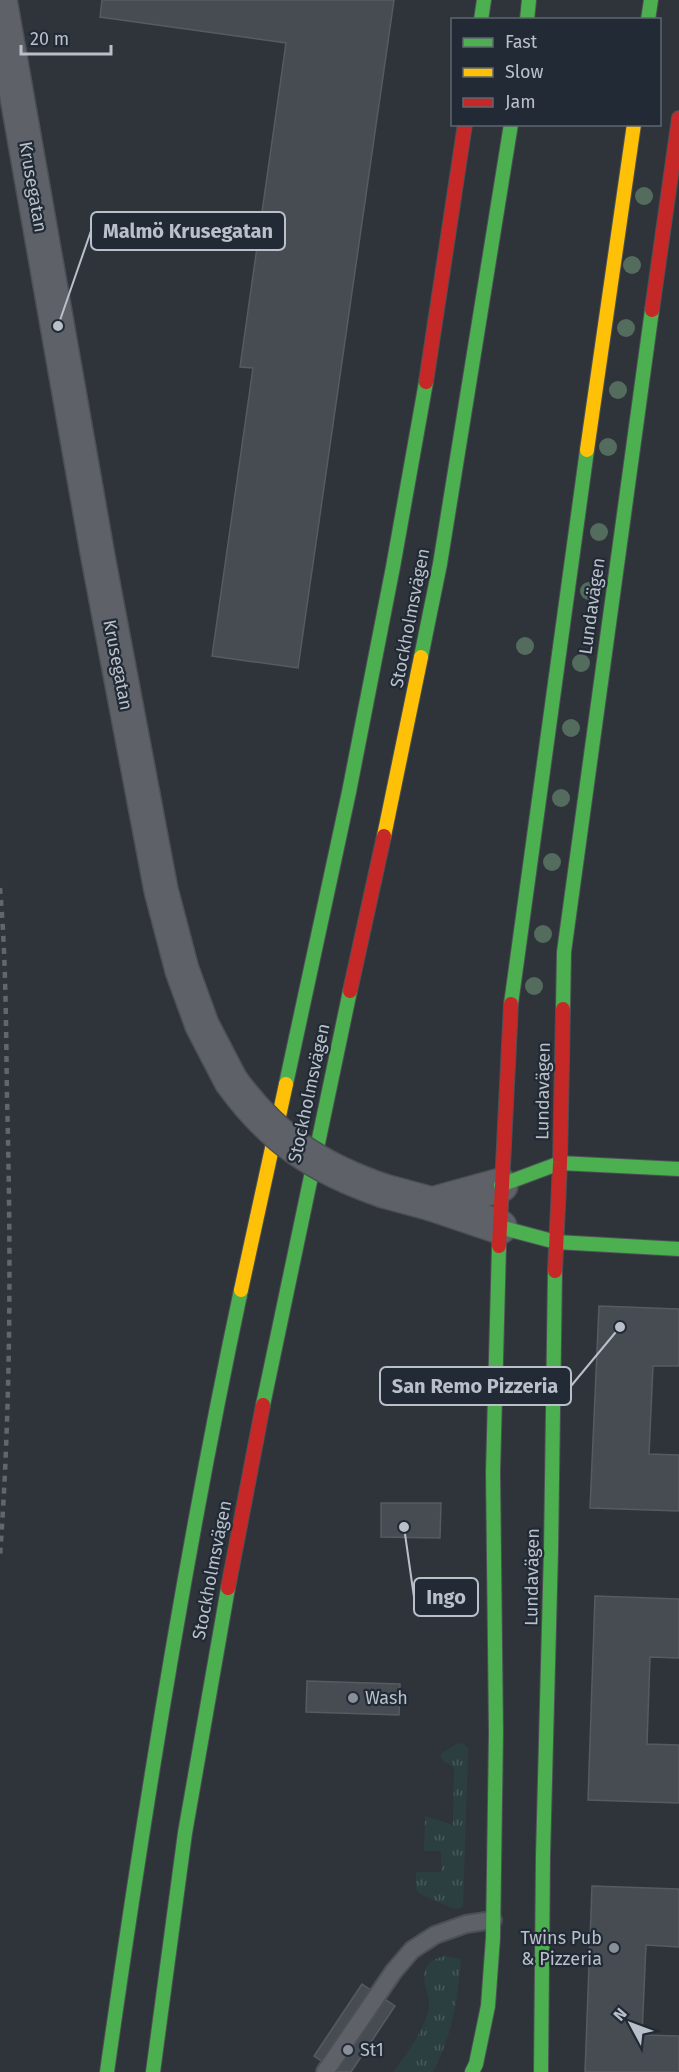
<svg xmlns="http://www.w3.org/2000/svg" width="679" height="2072" font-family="'Fira Sans',sans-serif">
<defs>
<pattern id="grass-tufts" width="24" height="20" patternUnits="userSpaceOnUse" patternTransform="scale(1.5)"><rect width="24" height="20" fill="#2b3f41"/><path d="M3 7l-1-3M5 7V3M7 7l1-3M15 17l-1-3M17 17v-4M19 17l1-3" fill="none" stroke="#48595b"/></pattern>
</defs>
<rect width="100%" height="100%" fill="#2e343a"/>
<g fill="url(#grass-tufts)">
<polygon points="458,1743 464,1744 468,1749 463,1907 454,1909 420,1894 416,1889 416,1872 441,1872 441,1851 424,1851 425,1816 453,1825 454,1767 442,1760 441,1754"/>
<path d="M445,1956L461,1959C457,2003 453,2032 433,2072H394C406,2053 431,2023 429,2000C428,1990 421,1979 426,1968C430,1960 438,1958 445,1956Z"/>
</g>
<g fill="#474c52" stroke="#565b61" stroke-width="1.5">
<polygon points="102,0 394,0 298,668 212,656 253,368 240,367 286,43 100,17"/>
<polygon points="599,1306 679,1309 679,1366 653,1366 649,1454 679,1455 679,1511 590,1508"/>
<polygon points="381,1503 441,1503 440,1538 381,1537"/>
<polygon points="595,1596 679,1599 679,1658 650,1657 647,1744 679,1745 679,1803 588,1800"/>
<polygon points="307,1681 400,1684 399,1715 306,1712"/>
<polygon points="592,1886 679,1889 679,1947 646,1945 642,2035 679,2036 679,2072 585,2072"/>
<polygon points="362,1984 395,2006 351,2072 338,2072 314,2056"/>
</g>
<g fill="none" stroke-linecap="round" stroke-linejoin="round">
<g stroke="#4c5055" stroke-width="20">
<polyline id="lane" points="325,2072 394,1971 412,1950 435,1935 466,1924 493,1920"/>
</g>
<g stroke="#4c5055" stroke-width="36">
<g id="street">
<polyline points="0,0 98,557 161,890 182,970 202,1025 231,1081"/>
<polyline points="384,1191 432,1204 500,1227"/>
<polyline points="432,1204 501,1185"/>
</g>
</g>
<g stroke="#4c5055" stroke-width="16">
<g id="fast">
<polyline points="481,20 484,0"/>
<polyline points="527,20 529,0"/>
<polyline points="648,20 651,0"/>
<polyline points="421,657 440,564 511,124"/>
<polyline points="511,1004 587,450"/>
<polyline points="563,1009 564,952 652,310"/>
<polyline points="286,1084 349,792 393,567 426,382"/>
<polyline points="501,1185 560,1163 679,1169"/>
<polyline points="500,1227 556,1242 679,1249"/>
<polyline points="263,1405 350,991"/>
<path d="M107,2072C144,1810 186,1548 241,1290"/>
<polyline points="153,2072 185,1833 228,1588"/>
<polyline points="472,2072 476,2064 488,2006 493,1938 496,1732 493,1472 499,1246"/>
<polyline points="541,2072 543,1856 551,1550 555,1271"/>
</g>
</g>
<g stroke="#4c5055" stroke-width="16">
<g id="slow">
<polyline points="587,450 634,124"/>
<polyline points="384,836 421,657"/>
<polyline points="241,1290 286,1084"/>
</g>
</g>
<g stroke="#4c5055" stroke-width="16">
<g id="jam">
<polyline points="652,310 679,118"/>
<polyline points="426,382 465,124"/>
<polyline points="350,991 384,836"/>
<polyline points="499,1246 511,1004"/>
<polyline points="555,1271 560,1163 563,1009"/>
<polyline points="228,1588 263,1405"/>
</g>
</g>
<use href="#lane" stroke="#5e6268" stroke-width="16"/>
<use href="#street" stroke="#5e6268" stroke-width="33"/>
<use href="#fast" stroke="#4caf50" stroke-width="14"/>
<use href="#slow" stroke="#ffc107" stroke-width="14"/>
<use href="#jam" stroke="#c62828" stroke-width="14"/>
<path stroke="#62666c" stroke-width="4.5" stroke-dasharray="6 6" stroke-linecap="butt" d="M0,888C6,957 6,1028 7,1097C11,1250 11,1403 0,1556"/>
<g stroke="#4c5055" stroke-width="36" stroke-linecap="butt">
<path id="street-bridge" d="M231,1081C273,1139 317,1168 384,1191"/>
</g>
<use href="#street-bridge" stroke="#5e6268" stroke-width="33"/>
</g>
<g fill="#536c5d">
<circle cx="644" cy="196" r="9"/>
<circle cx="632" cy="265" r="9"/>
<circle cx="626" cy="328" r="9"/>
<circle cx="618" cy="390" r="9"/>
<circle cx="608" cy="447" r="9"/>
<circle cx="599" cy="532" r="9"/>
<circle cx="589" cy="591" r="9"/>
<circle cx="525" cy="646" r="9"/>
<circle cx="581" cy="663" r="9"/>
<circle cx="571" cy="728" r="9"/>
<circle cx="561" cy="798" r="9"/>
<circle cx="552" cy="862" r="9"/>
<circle cx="543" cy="934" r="9"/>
<circle cx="534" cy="986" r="9"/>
</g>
<g fill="#888f98" stroke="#212a35" stroke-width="2">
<circle cx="353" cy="1698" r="6"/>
<circle cx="614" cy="1948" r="6"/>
<circle cx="348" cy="2050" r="6"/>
</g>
<g text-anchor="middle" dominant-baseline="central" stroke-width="4.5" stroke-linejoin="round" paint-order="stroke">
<g font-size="18" fill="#b9c0ca" stroke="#212a35">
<text transform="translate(33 187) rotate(80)">Krusegatan</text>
<text transform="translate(592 606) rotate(-82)">Lundavägen</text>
<text transform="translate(410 618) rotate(-79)">Stockholmsvägen</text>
<text transform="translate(118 665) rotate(79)">Krusegatan</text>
<text transform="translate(543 1091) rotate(-89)">Lundavägen</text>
<text transform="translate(309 1093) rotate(-78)">Stockholmsvägen</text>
<text transform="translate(212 1570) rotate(-79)">Stockholmsvägen</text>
<text transform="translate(532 1577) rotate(-89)">Lundavägen</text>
</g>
<g font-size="18" fill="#b9c0ca" stroke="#212a35" text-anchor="start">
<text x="365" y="1698">Wash</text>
<text x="602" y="1938" text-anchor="end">Twins Pub<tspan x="602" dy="21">&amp; Pizzeria</tspan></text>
<text x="360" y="2050">St1</text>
</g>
</g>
<path fill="none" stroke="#b9c0ca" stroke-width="2" d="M58 326L91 231M620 1327L571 1386M404 1527L414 1597"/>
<g fill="#b9c0ca" stroke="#212a35" stroke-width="2">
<circle cx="58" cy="326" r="6"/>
<circle cx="620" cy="1327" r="6"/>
<circle cx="404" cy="1527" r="6"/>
</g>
<g fill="#212a35" stroke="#b9c0ca" stroke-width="2">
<rect x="91" y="212" width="194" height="38" rx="6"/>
<rect x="380" y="1367" width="191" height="38" rx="6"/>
<rect x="414" y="1578" width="64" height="38" rx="6"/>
</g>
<g font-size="20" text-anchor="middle" font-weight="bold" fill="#b9c0ca">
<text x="188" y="238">Malmö Krusegatan</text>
<text x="475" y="1393">San Remo Pizzeria</text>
<text x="446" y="1604">Ingo</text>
</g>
<rect x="451" y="18" width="210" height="108" fill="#212a35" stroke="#5e6671" stroke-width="1.5"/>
<rect x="463" y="38" width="30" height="9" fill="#4caf50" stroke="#5e6671" stroke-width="1.5"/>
<text x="505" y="48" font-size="18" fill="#b9c0ca">Fast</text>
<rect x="463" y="68" width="30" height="9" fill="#ffc107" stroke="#5e6671" stroke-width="1.5"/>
<text x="505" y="78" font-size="18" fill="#b9c0ca">Slow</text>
<rect x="463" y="98" width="30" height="9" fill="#c62828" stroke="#5e6671" stroke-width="1.5"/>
<text x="505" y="108" font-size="18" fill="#b9c0ca">Jam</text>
<g transform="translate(631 2024) rotate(311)" stroke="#212a35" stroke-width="4.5" paint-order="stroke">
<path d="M0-4.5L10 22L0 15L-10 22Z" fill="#b9c0ca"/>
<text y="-9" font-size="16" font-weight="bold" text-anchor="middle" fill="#b9c0ca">N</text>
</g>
<path d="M21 45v9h90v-9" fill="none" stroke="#b9c0ca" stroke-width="3"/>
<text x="30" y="45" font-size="18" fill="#b9c0ca" stroke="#212a35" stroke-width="4.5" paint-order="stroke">20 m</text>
</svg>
